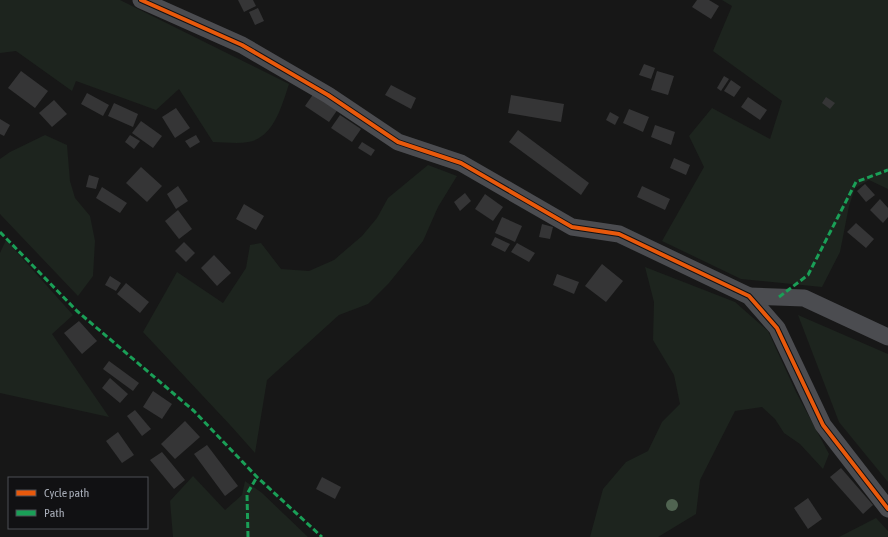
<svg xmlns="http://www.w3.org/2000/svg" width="888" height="537" font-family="'Asap Condensed',sans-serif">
<rect width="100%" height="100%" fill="#171717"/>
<g fill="#1d241e">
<path d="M0,0H120L289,84C282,105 274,138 248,142C237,144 224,142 213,142L179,89L156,110L76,81L72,91L16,51L0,53Z"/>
<polygon points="722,0 888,0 888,189 869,180 855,188 849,206 840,252 822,287 741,279 662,241 704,167 689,136 712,108 770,139 782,101 713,51 732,6"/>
<polygon points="45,135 67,145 70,181 75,198 90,216 95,241 93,276 78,296 0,214 0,159 10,152"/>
<polygon points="428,165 457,176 438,207 423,241 389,283 368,304 339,315 267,380 255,453 231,426 143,332 177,272 223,303 246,268 250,245 261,243 281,269 309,271 334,260 362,236 377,218 388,198"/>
<polygon points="6,240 73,315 52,334 109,417 0,393 0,253"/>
<polygon points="645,267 735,302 768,331 796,392 829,454 823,469 800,444 784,433 775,419 762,407 735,411 700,480 696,514 658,537 590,537 603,489 626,462 648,451 662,422 680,404 674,375 653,340 654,302"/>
<polygon points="798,315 888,354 888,482 839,422"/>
<polygon points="193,476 225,510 242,495 245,481 262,493 308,537 173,537 170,501"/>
<polygon points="876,518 888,531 888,537 839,537"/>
</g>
<g fill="#353536">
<polygon points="238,0 253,0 256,6 244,12"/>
<polygon points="697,0 709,0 719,6 711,19 692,7"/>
<polygon points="258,8 264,21 255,25 249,12"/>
<polygon points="644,64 655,68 651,79 639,75"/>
<polygon points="21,71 48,91 35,108 8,88"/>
<polygon points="657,71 674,76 668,95 651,90"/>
<polygon points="724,76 729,79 721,91 717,88"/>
<polygon points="731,80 741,87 734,97 724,91"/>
<polygon points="391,85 416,98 411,109 385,95"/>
<polygon points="87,93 109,105 103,116 81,104"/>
<polygon points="314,93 338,109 329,122 305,106"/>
<polygon points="511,95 564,104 561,122 508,113"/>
<polygon points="748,97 767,110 760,120 741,107"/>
<polygon points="826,97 835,103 830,109 822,103"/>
<polygon points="54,100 67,114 52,127 39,113"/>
<polygon points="114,103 138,114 133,127 108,116"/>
<polygon points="176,108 190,128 175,138 162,117"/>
<polygon points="629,109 649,117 643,132 623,123"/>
<polygon points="610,112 619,117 615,125 606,120"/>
<polygon points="340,115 361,129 352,142 331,128"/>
<polygon points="0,119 10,125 4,136 0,134"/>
<polygon points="141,121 162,136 153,148 132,133"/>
<polygon points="655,125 675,132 671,145 651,137"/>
<polygon points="518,130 589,183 581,195 509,142"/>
<polygon points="130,135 140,141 134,149 125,142"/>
<polygon points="196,135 200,142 190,148 185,141"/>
<polygon points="362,142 375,150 371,156 358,148"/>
<polygon points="674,158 690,165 686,175 670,168"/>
<polygon points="141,167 162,186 147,202 126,183"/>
<polygon points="89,175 99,178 96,189 86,187"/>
<polygon points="865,184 875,195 866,202 857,191"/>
<polygon points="178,186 188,201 176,209 167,194"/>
<polygon points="642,186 670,199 665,210 637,197"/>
<polygon points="102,187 127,203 120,213 96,198"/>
<polygon points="465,193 471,201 460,211 454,202"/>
<polygon points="485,194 503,207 493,221 475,209"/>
<polygon points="880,199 888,208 888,217 883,223 870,210"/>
<polygon points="244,204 264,216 256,230 236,219"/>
<polygon points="178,210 192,229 179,239 165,221"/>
<polygon points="502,217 522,226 515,242 495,233"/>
<polygon points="856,223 874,239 866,248 847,232"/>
<polygon points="542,224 553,227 550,239 539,237"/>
<polygon points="495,237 510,244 505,252 491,245"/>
<polygon points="184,242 195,253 186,262 175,251"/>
<polygon points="517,243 535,253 529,262 511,252"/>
<polygon points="214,255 231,273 217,286 201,268"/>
<polygon points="602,264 623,281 606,302 585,286"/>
<polygon points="557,274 579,282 574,294 553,285"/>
<polygon points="110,276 121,283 116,291 105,285"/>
<polygon points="126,283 149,302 140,313 117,294"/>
<polygon points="79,321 97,341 82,354 64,333"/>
<polygon points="109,361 139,383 133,391 103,369"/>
<polygon points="110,378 128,394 120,403 102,388"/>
<polygon points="153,391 172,404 162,419 143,407"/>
<polygon points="135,410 151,429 142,436 127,416"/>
<polygon points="185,421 200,437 175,459 161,444"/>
<polygon points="118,432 134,455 122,463 106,441"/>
<polygon points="207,445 238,486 225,496 194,454"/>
<polygon points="162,452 185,480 174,489 150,460"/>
<polygon points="841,468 873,505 863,514 830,477"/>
<polygon points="322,477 341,487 335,499 316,489"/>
<polygon points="808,498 822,519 808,529 794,508"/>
</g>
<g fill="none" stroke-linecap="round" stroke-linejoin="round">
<g stroke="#4b4c50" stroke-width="17">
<polyline points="141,0 242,45 328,95 398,142 461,163 572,227 619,234 749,296 777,328 823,425 888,509"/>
<polyline points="749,296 804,298 888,337"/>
</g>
<g stroke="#1a9f57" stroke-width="3" stroke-dasharray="6 3" stroke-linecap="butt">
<polyline points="0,232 77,311 194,411 257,477 322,537"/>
<polyline points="779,297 808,275 856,182 888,170"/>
<polyline points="248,537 247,494 257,477"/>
</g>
<g stroke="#111113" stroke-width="6">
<polyline id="cycleway" points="141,0 242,45 328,95 398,142 461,163 572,227 619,234 749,296 777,328 823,425 888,509"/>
</g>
<use href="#cycleway" stroke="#e8590c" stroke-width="4"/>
</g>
<circle fill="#506451" cx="672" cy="505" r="6"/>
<rect x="8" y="477" width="140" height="52" fill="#111113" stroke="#4d4f55"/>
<rect x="16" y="490" width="20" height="6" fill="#e8590c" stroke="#4d4f55"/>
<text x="44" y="497" font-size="12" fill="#a8adb8">Cycle path</text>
<rect x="16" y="510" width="20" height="6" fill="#1a9f57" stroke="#4d4f55"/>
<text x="44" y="517" font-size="12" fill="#a8adb8">Path</text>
</svg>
